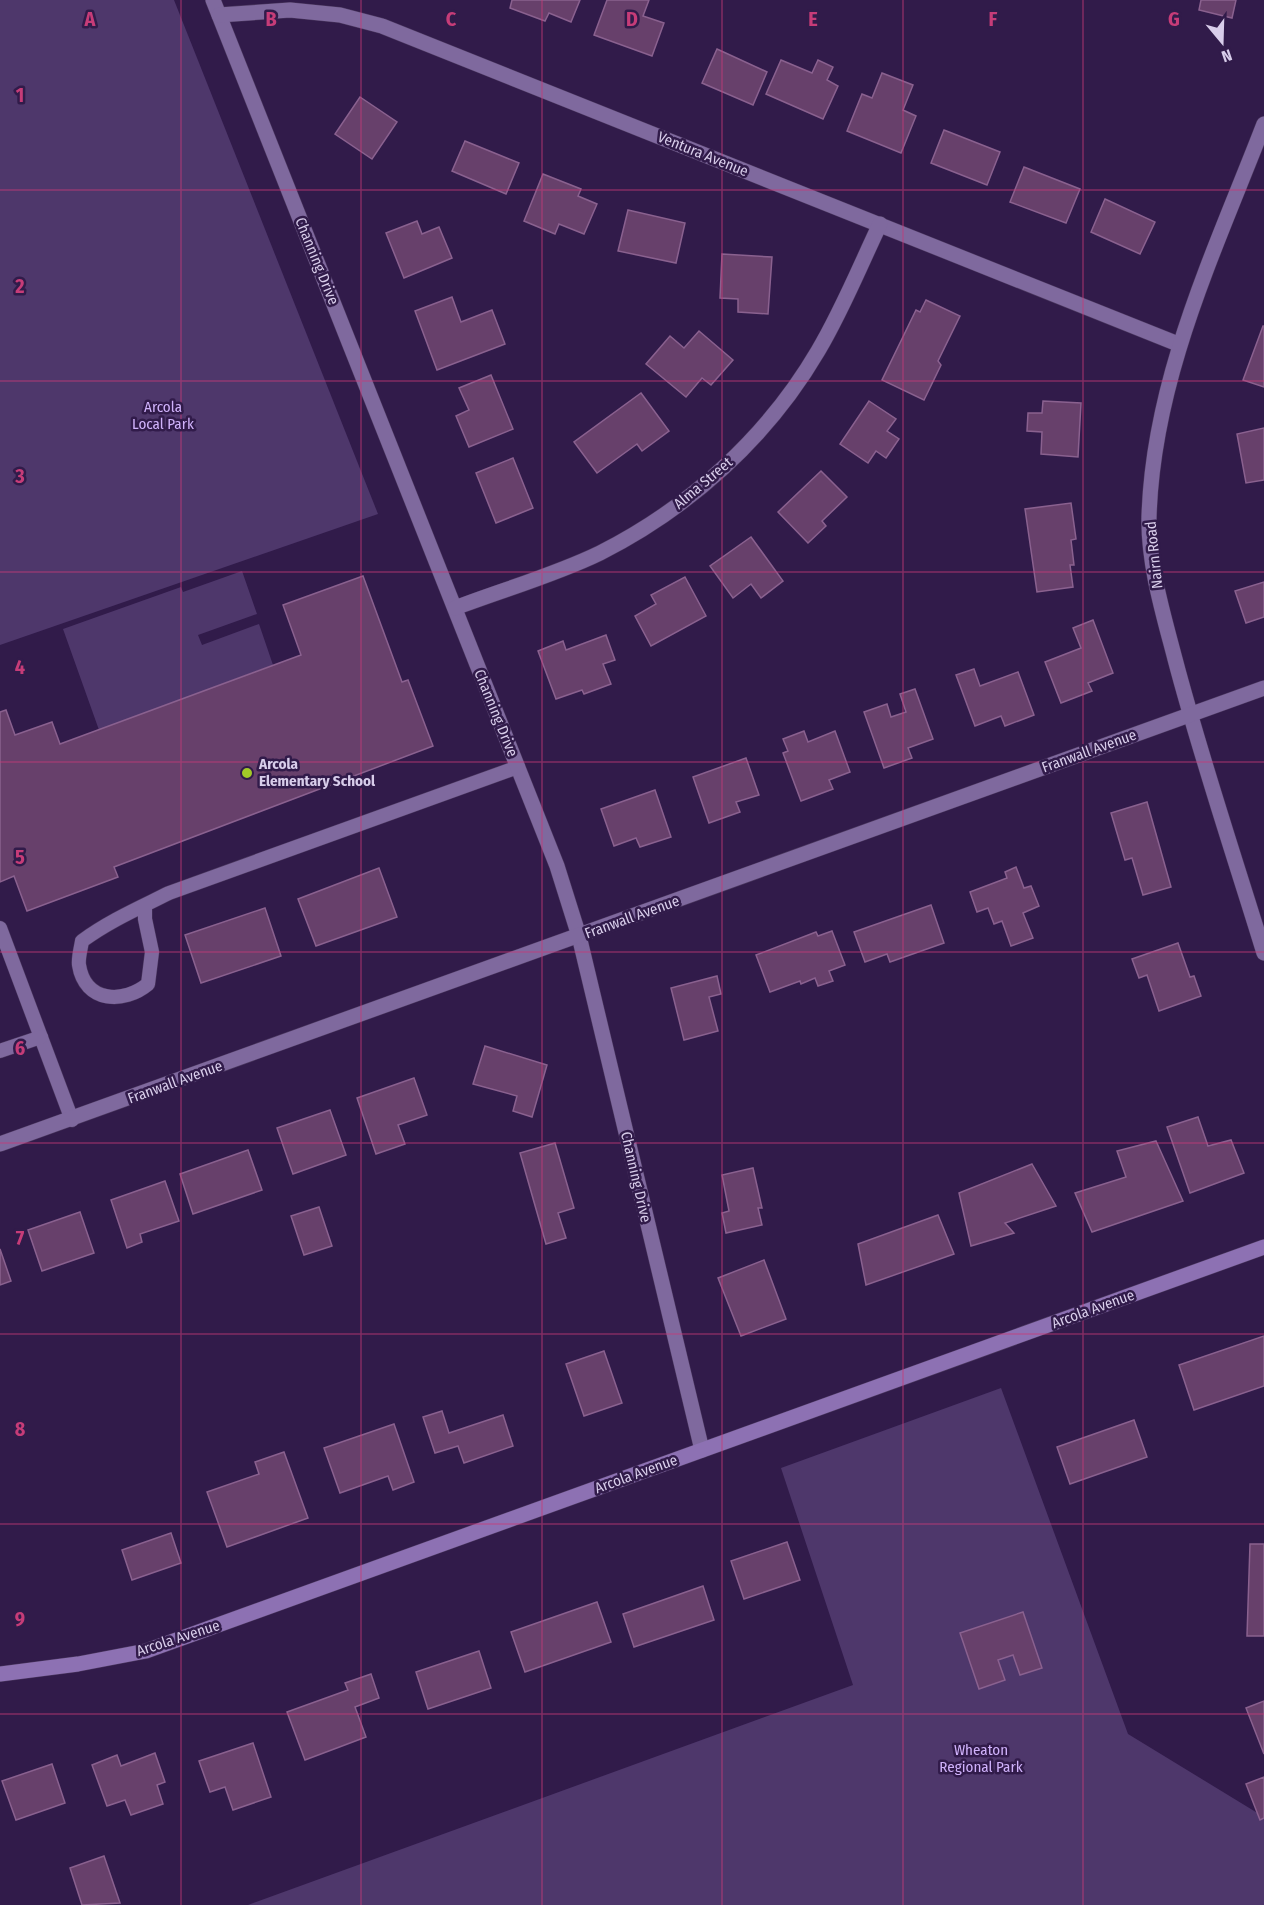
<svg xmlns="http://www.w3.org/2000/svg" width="1264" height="1905" font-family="'Fira Sans Condensed',sans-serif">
<rect width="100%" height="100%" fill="#311b4a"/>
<g fill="#4e376b">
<polygon points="0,0 174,0 378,514 0,645"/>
<polygon points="242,571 257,614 198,635 202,645 259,624 273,665 99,730 63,629 181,587 183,592"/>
<polygon points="1001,1388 1128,1734 1264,1817 1264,1905 248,1905 853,1685 781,1468"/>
</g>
<g fill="#67406b" stroke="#8a618f" stroke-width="1.5">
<polygon points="512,0 580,0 571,22 549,13 545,21 510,8"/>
<polygon points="607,0 649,0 643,16 664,23 652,56 594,35"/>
<polygon points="1201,0 1236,0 1232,18 1199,10"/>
<polygon points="717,49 767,72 753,105 702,83"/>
<polygon points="781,60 812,73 818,60 833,67 827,80 838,86 823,119 766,94"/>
<polygon points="882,73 913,85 903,110 916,116 901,153 847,131 862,94 872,98"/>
<polygon points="360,97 397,122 372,159 335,134"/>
<polygon points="944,130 1000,152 987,185 931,163"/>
<polygon points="465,141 519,163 506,194 452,171"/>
<polygon points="1024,167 1080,189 1066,223 1010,202"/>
<polygon points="543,174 581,189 578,196 597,204 584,234 559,224 555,234 524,221"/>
<polygon points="1105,199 1155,222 1140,254 1091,232"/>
<polygon points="628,210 685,223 676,263 618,251"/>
<polygon points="417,221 422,234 439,227 452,258 404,278 386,233"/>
<polygon points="722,254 772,257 768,314 738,312 738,299 720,298"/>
<polygon points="452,297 461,322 492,310 505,344 437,370 415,311"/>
<polygon points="926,300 960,316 938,361 941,365 924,400 882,380 916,310 920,312"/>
<polygon points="1263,326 1264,326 1264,387 1243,380"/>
<polygon points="699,331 733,360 711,385 702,378 686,397 646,364 670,336 684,348"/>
<polygon points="491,375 513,429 469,447 456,416 469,410 459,388"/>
<polygon points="641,393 669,431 642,451 637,444 597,473 574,442"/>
<polygon points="869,401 896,419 887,431 899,439 886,458 876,451 868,463 840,444"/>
<polygon points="1043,401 1081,403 1078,457 1041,454 1042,432 1027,431 1028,413 1042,413"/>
<polygon points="1264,428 1264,480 1246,483 1237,434"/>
<polygon points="513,458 533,508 496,523 476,473"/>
<polygon points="821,471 847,497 822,521 826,526 808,543 778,512"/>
<polygon points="1071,503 1076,539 1071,540 1074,565 1070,565 1073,587 1037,592 1025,509"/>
<polygon points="751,537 783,581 761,598 751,584 733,598 710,566"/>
<polygon points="363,576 402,682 408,680 433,746 114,867 118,877 27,911 14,876 0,882 0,712 6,710 15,735 52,722 60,744 301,655 283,605"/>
<polygon points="685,577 706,616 651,646 635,616 656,604 651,595"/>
<polygon points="1264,582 1264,617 1246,623 1235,591"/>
<polygon points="1093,620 1113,673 1088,683 1092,691 1061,703 1045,662 1081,648 1073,628"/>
<polygon points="606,635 615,660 603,664 611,684 584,694 582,690 556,699 538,651 563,641 566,650"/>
<polygon points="974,669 980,686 1018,672 1034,715 1005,726 1001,716 975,726 956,675"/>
<polygon points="915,689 933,739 908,748 912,758 884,768 864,712 887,704 891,717 906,712 900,694"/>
<polygon points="804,731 808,742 835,731 850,772 829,780 833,789 801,801 783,753 788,751 783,739"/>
<polygon points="746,758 759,795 736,802 740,812 709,823 693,777"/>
<polygon points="655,790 671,837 640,847 636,838 614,846 601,809"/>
<polygon points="1147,802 1171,887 1143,895 1132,858 1125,860 1111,813"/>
<polygon points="1016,867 1024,888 1031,886 1039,906 1023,913 1033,938 1011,946 1002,921 994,924 988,908 977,912 970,892 1007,878 1005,872"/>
<polygon points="379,868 397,917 316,946 298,899"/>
<polygon points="931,905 944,943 890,962 887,954 865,962 854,932"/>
<polygon points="265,908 281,956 201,983 185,935"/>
<polygon points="832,931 845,965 829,971 833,981 818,986 815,978 801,984 800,981 770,992 756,955 816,932 818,936"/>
<polygon points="1178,943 1190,977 1194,976 1201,996 1159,1011 1147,975 1139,978 1132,959"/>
<polygon points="717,976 721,994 709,997 718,1031 684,1040 671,988"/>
<polygon points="485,1046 547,1065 532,1117 513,1111 517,1096 473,1084"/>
<polygon points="414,1078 427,1115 398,1125 405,1144 376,1154 357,1098"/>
<polygon points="330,1110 346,1155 293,1174 277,1128"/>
<polygon points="1198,1117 1208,1146 1231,1140 1244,1173 1190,1193 1167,1127"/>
<polygon points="1156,1141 1183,1201 1092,1232 1075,1193 1126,1177 1117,1151"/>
<polygon points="555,1143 574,1208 558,1213 566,1238 546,1244 520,1153"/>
<polygon points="248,1150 262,1190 193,1214 180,1174"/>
<polygon points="1032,1164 1056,1206 1005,1223 1014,1233 971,1246 959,1193"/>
<polygon points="753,1168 762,1208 758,1208 762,1225 726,1233 722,1213 729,1211 722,1175"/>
<polygon points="165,1181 179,1221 140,1234 142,1242 127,1248 111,1200"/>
<polygon points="319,1207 332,1246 304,1255 291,1216"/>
<polygon points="80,1212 94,1253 42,1271 28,1230"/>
<polygon points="938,1215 954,1254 866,1285 858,1244"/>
<polygon points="0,1249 11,1281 0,1285"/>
<polygon points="764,1260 786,1319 741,1336 718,1278"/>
<polygon points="1264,1336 1264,1386 1194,1410 1179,1365"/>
<polygon points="604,1351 622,1403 584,1416 566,1364"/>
<polygon points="442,1411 449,1433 503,1415 513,1446 464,1463 458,1446 435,1453 423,1417"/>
<polygon points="1134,1420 1147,1457 1070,1484 1057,1447"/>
<polygon points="394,1424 414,1482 393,1490 388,1476 340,1493 324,1448"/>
<polygon points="284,1452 308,1518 227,1547 207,1492 259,1474 255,1462"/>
<polygon points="171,1533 181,1563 132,1580 122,1550"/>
<polygon points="787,1542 800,1580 744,1599 731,1561"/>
<polygon points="1250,1544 1264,1544 1264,1636 1247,1636"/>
<polygon points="703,1586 714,1620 634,1647 623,1614"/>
<polygon points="597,1602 611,1642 525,1672 511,1632"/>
<polygon points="1023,1612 1042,1668 1020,1675 1013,1655 998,1660 1005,1680 979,1689 960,1633"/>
<polygon points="479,1651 491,1688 428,1709 416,1672"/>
<polygon points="371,1674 379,1698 355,1707 366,1737 305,1760 287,1712 348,1690 345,1683"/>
<polygon points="1264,1701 1264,1754 1246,1708"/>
<polygon points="253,1743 271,1797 233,1810 225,1787 210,1792 199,1761"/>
<polygon points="155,1753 165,1782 157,1785 163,1804 131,1815 125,1800 107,1806 92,1765 117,1755 121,1766"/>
<polygon points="52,1764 65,1803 16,1820 2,1781"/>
<polygon points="1264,1777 1264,1818 1260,1820 1246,1784"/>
<polygon points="104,1856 120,1903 82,1905 70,1868"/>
</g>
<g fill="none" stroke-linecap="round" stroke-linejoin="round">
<g stroke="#4b385f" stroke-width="15">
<g id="lane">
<path d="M145,905V919L152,952L148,984C124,1004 85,1003 79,965C78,958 81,948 82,941C109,921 139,908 169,893L518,767"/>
<polyline points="0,928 72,1120"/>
<polyline points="0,1051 41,1037"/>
</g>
</g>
<g stroke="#4b385f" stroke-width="16">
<g id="street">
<polyline points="213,0 557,866 579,936 702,1450"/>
<polyline points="219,15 290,10 340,15 382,26 1178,344"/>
<path d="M1264,124C1215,251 1153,378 1149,517C1148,564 1163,613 1175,659C1201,758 1234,855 1264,953"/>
<path d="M455,608C502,590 555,575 600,553C689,508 767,438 818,351C842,311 860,266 880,224"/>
<polyline points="0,1144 1264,688"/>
</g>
</g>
<g stroke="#4b385f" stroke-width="16">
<polyline id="secondary" points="0,1674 78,1664 146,1651 1264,1247"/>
</g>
<use href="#lane" stroke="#7f699e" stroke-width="14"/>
<use href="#street" stroke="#7f699e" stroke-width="15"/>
<use href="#secondary" stroke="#8d71b3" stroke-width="15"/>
</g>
<path fill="none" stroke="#c63c78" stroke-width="1.5" stroke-opacity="0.55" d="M181,0V1905M361,0V1905M542,0V1905M722,0V1905M903,0V1905M1083,0V1905M0,190H1264M0,381H1264M0,572H1264M0,762H1264M0,952H1264M0,1143H1264M0,1334H1264M0,1524H1264M0,1714H1264"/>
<circle fill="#a2c928" stroke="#311b4a" stroke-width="2" cx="247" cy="773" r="6"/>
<g text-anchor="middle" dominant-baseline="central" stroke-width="5" stroke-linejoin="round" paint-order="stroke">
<g font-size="15" fill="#d8cdea" stroke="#311b4a">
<text transform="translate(703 154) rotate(22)">Ventura Avenue</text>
<text transform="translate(317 261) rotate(68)">Channing Drive</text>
<text transform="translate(703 483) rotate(-40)">Alma Street</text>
<text transform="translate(1154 555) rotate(-96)">Nairn Road</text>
<text transform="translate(496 713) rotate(68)">Channing Drive</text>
<text transform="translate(1089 751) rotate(-20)">Franwall Avenue</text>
<text transform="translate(632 917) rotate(-20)">Franwall Avenue</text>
<text transform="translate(175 1082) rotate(-20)">Franwall Avenue</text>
<text transform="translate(636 1177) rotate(77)">Channing Drive</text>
<text transform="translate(1093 1309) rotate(-20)">Arcola Avenue</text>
<text transform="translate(636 1474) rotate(-20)">Arcola Avenue</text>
<text transform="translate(178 1638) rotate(-18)">Arcola Avenue</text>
</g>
<g font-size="15" fill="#d0b2fb" stroke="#311b4a">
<text x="163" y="407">Arcola<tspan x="163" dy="17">Local Park</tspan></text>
<text x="981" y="1750">Wheaton<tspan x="981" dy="17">Regional Park</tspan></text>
</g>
<g font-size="15" font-weight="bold" fill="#d8cdea" stroke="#311b4a" text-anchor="start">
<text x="259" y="764">Arcola<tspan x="259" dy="17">Elementary School</tspan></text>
</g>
</g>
<g font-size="20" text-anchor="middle" font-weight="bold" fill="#c63c78" stroke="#311b4a" stroke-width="5" stroke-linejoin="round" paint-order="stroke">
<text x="90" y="26">A</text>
<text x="271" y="26">B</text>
<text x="451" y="26">C</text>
<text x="632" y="26">D</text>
<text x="813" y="26">E</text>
<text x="993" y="26">F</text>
<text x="1174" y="26">G</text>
<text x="20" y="102">1</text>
<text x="20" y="293">2</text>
<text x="20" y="483">3</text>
<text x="20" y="674">4</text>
<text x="20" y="864">5</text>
<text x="20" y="1055">6</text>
<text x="20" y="1245">7</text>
<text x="20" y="1436">8</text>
<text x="20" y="1626">9</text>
</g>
<g transform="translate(1222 42) rotate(161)" stroke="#311b4a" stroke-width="4.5" paint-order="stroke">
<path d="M0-4.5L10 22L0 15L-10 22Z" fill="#d8cdea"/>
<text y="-9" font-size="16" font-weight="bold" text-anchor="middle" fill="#d8cdea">N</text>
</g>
</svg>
